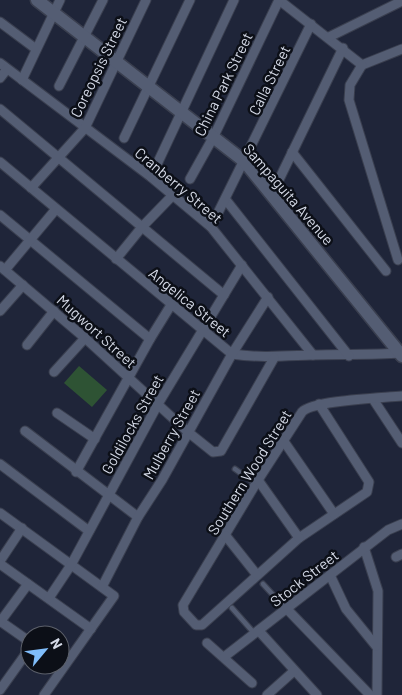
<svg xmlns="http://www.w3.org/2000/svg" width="402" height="695" font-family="Barlow,sans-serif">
<rect width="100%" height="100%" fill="#1f2539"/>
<polygon fill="#2e5334" points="79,366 107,390 92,407 64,383"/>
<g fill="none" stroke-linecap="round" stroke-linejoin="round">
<g stroke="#3a3f4f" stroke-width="7">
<g id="service">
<polyline points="235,469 256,484"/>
<polyline points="263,584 286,609"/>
<polyline points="232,608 254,633"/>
</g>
</g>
<g stroke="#3a3f4f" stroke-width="11">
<g id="minor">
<polyline points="279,0 362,65 402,49"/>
<polyline points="0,22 36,49"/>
<polyline points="329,37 402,1"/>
<polyline points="0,63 151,177 211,227 313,355"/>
<polyline points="362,65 350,85 349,100 398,260"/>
<polyline points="0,78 7,69"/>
<polyline points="22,80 60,0"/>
<polyline points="59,86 103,0"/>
<polyline points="0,109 224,295"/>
<polyline points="124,138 190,0"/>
<polyline points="292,152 386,271"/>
<path d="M0,162L232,354C260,358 283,356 312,355C341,354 371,355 401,353"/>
<polyline points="151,177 234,0"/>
<polyline points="190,179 214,136 279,0"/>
<polyline points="31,188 85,128 146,0"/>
<polyline points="272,194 343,48"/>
<polyline points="226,200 349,356"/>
<polyline points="0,215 150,339"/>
<polyline points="211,227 311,24"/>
<polyline points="116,259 142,227 173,195"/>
<polyline points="0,266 85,338 188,432 213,452 221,451 274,358"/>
<polyline points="5,270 56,209"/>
<polyline points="0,311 23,285"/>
<polyline points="27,345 54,311"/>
<polyline points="54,372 85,338"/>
<polyline points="373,399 402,443"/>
<path d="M319,404L369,482L367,492L299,538L202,625H196L184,612L183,605L258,480L302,412C313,400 383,398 402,396"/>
<polyline points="57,413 95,439"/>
<polyline points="25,431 138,517"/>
<polyline points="283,440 334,514"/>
<polyline points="0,464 89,531"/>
<polyline points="76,472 150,339 171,305"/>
<polyline points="258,480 299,538"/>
<polyline points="0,513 114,596 44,695"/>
<polyline points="226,536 257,575"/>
<polyline points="364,547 378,591 377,695"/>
<polyline points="396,557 402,554"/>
<polyline points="0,561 22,528"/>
<polyline points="0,564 91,629"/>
<polyline points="330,575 346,609 376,646"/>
<polyline points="102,587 138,517 162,480 232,354 268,297"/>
<polyline points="49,598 71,565 158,404 242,265"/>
<polyline points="287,609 370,695"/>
<polyline points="0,621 30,642"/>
<polyline points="0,622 28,584"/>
<polyline points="259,631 317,695"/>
<polyline points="207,643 252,683"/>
<polyline points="224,657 388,530 402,524"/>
<polyline points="0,690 30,648"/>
<polyline points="267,695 294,671"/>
</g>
</g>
<g stroke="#3a3f4f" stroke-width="15">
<polyline id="secondary" points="37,0 244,161 402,356"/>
</g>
<use href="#service" stroke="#545d73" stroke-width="4.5"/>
<use href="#minor" stroke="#545d73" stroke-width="9"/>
<use href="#secondary" stroke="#545d73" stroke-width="12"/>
</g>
<g text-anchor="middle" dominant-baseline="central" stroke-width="5" stroke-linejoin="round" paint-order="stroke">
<g font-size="15" fill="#d5dae7" stroke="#0c0f17">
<text transform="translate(98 67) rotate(-64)">Coreopsis Street</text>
<text transform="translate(269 80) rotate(-64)">Calla Street</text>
<text transform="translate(223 84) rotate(-64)">China Park Street</text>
<text transform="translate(179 185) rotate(40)">Cranberry Street</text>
<text transform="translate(289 194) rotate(49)">Sampaguita Avenue</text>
<text transform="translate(190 302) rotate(39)">Angelica Street</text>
<text transform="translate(97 331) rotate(42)">Mugwort Street</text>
<text transform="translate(132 424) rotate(-61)">Goldilocks Street</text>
<text transform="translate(171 434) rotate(-61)">Mulberry Street</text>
<text transform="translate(249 472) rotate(-58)">Southern Wood Street</text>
<text transform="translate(304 578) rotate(-38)">Stock Street</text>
</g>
</g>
<g transform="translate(45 650) rotate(61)"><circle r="24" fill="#0c0f17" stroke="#5c606a"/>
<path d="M0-4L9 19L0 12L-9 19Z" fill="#80bdfa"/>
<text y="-8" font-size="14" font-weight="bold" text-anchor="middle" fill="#d5dae7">N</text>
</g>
</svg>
